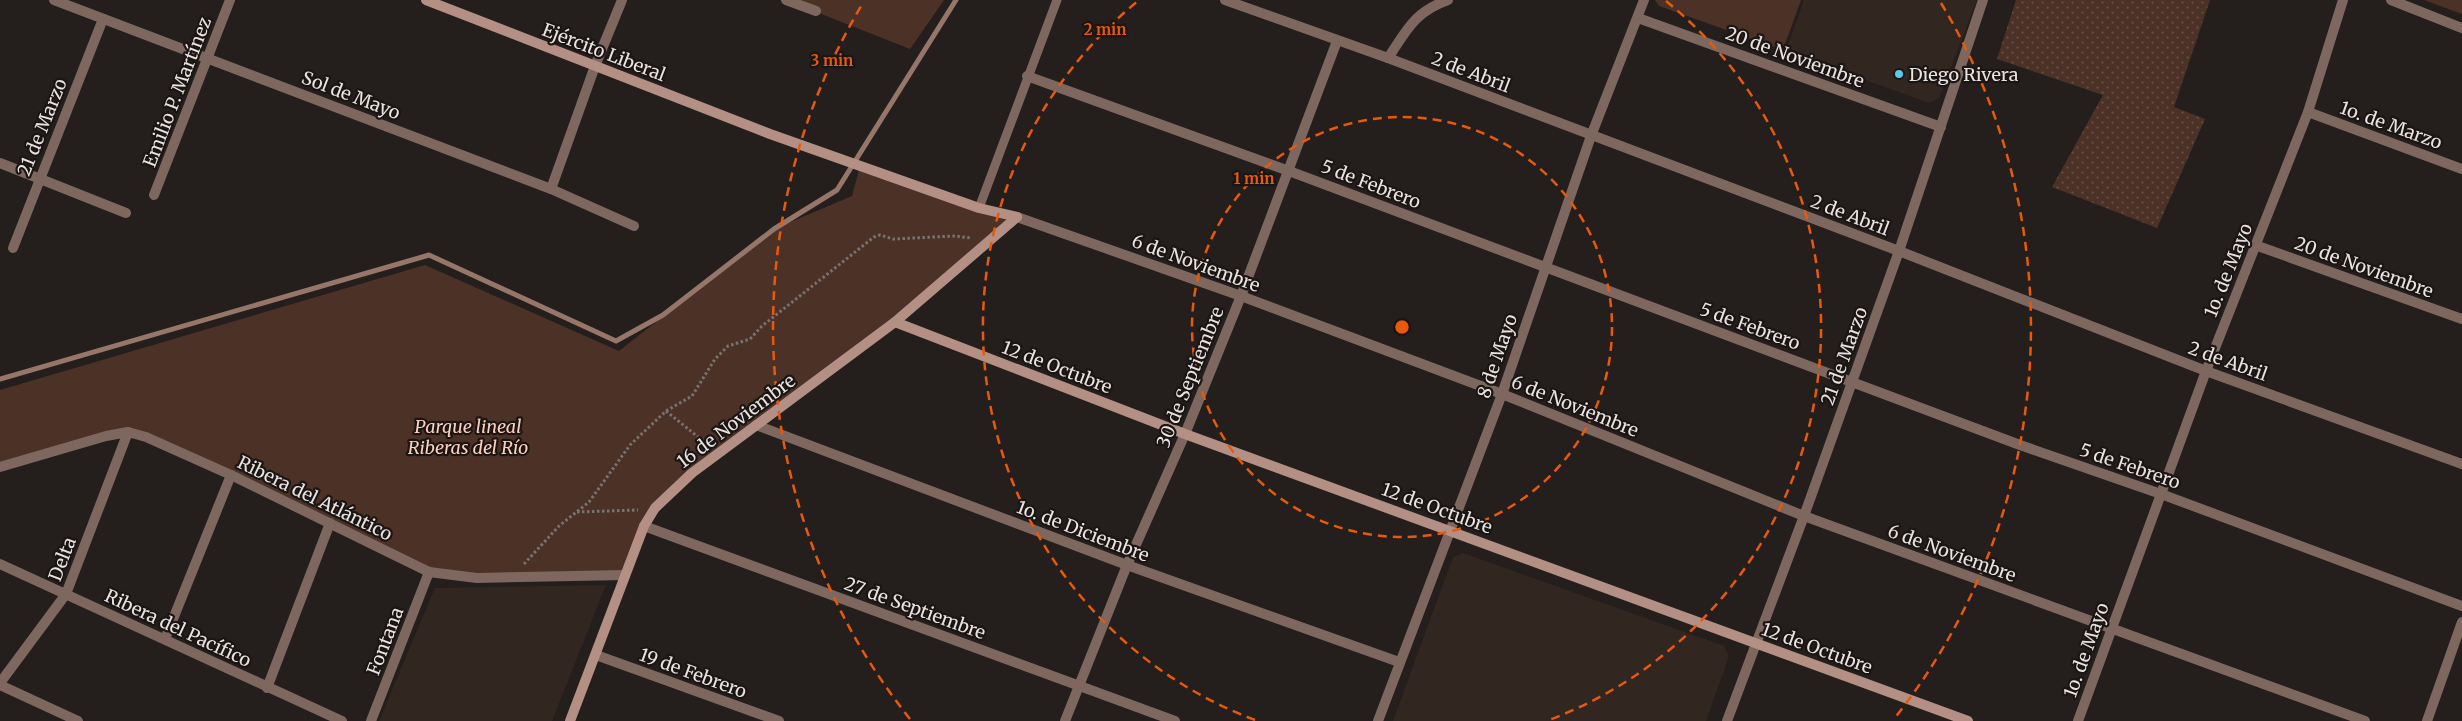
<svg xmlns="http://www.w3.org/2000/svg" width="2462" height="721" font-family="Merriweather,serif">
<defs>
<pattern id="grass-dots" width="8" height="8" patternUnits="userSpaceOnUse" patternTransform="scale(1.25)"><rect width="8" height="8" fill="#4c3127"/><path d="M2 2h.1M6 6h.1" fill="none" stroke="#664f46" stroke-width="1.8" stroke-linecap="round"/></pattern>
</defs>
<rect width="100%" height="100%" fill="#241f1c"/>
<g fill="#322621">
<polygon points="1804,0 1977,0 1939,98 1929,103 1786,51"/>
<polygon points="1463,553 1724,646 1729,656 1706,721 1393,721 1453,557"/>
<polygon points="606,585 552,721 379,721 435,588"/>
</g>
<polygon fill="url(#grass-dots)" points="2016,0 2210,0 2174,107 2205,119 2157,228 2052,187 2103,95 1997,59"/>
<g fill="#4c3127">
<polygon points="786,0 944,0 910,49"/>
<polygon points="1655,0 1801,0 1783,50 1659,6"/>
<polygon points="2424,0 2462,0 2462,14"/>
<polygon points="860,166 1017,217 895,322 649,509 625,575 448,576 129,432 0,467 0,390 425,265 619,351 774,229 852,196"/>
</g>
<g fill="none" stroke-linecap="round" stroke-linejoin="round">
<polyline stroke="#97766a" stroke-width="5" points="0,379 429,255 616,341 663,315 774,229 837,190 956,0"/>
<g stroke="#787371" stroke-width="3" stroke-dasharray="2.5 2.5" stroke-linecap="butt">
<polyline points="666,411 708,445"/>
<polyline points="577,512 638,510"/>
<polyline points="524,564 559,526 589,502 630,445 666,411 692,396 715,359 728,346 750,339 762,326 874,237 880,235 893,239 955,236 971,238"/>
</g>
<polyline stroke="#7d675f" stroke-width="9" points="979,208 1057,0"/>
<g stroke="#7d675f" stroke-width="10">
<polyline points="54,0 551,189 634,226"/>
<polyline points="786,0 816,11"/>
<polyline points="1225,0 1388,58 1899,251 2206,371 2462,464"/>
<polyline points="2391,0 2462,28"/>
<polyline points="1638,18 1941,127"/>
<path d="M1388,58C1407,30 1414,12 1448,0"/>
<polyline points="1027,76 1289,171 2020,445 2161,494 2462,606"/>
<polyline points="2308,112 2462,169"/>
<polyline points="0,163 126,213"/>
<polyline points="551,189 595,66 622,0"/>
<polyline points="154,195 230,0"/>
<polyline points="1017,217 1241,296 1502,394 1804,516 2365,721"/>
<polyline points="2255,245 2462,319"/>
<polyline points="13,248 103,19"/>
<polyline points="756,425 1127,565 1399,662"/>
<polyline points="0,467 106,436 128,432 146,437 231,475 429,572 477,578 625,575"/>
<polyline points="644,526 1175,721"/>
<polyline points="0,564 342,721"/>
<polyline points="165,639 231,475"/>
<polyline points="596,655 779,721"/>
<polyline points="0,683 66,594 128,432"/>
<polyline points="0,685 78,721"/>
<polyline points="267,688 330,523"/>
<polyline points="371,721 429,572"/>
<polyline points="1065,721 1127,565 1185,434 1241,296 1337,41"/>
<polyline points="1378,721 1502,394 1591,136 1644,0"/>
<polyline points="1727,721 1804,516 1899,251 1983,0"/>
<polyline points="2078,721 2206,371 2308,112 2343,0"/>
<polyline points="2427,721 2462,622"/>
</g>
<g stroke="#b39083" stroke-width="10">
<polyline points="426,0 770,134 979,208 1017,217"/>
<polyline points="895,322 1185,434 1968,721"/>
<polyline points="570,721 644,526 655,508 692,473 895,322 1017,217"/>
</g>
</g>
<g fill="none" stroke="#e8590c" stroke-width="2.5" stroke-dasharray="9 6">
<circle cx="1402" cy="327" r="210"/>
<path d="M1255 720A420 420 0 0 1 1138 1M1666 1A420 420 0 0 1 1549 720"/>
<path d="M910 719A629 629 0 0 1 863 3M1941 3A629 629 0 0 1 1894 719"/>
</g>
<circle fill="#5cc7e8" stroke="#1b1513" stroke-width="2" cx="1899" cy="74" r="5"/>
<g text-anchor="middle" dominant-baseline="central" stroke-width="4.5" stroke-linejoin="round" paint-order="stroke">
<g font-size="18" fill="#e7e3e1" stroke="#1b1513">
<text transform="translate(604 52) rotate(21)">Ejército Liberal</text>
<text transform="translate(1795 57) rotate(20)">20 de Noviembre</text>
<text transform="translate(1471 72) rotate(21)">2 de Abril</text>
<text transform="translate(177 92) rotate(-69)">Emilio P. Martínez</text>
<text transform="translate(351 95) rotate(21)">Sol de Mayo</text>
<text transform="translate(2391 125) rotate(20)">1o. de Marzo</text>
<text transform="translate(42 127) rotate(-68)">21 de Marzo</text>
<text transform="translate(1371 184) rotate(21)">5 de Febrero</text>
<text transform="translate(1850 215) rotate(21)">2 de Abril</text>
<text transform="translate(1196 263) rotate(20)">6 de Noviembre</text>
<text transform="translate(2364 267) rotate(20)">20 de Noviembre</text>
<text transform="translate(2228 270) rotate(-68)">1o. de Mayo</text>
<text transform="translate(1750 326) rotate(20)">5 de Febrero</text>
<text transform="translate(1497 356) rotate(-71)">8 de Mayo</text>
<text transform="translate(1844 356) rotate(-70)">21 de Marzo</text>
<text transform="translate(2228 361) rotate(20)">2 de Abril</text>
<text transform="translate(1057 367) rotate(21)">12 de Octubre</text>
<text transform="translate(1190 377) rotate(-68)">30 de Septiembre</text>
<text transform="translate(1575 406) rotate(22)">6 de Noviembre</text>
<text transform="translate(736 421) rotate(-37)">16 de Noviembre</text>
<text transform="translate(2130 466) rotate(19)">5 de Febrero</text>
<text transform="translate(315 498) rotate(26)">Ribera del Atlántico</text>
<text transform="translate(1437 508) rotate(20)">12 de Octubre</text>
<text transform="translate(1083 531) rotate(21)">1o. de Diciembre</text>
<text transform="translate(1952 553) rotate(20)">6 de Noviembre</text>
<text transform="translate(62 559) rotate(-69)">Delta</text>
<text transform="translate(915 608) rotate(20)">27 de Septiembre</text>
<text transform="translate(178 628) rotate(25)">Ribera del Pacífico</text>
<text transform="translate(385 641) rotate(-69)">Fontana</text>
<text transform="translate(1817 648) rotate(20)">12 de Octubre</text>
<text transform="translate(2086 650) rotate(-70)">1o. de Mayo</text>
<text transform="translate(693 673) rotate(20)">19 de Febrero</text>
</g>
<g font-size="18" fill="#e7e3e1" stroke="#1b1513" text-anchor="start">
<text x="1909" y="74">Diego Rivera</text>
</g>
<g font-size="18" font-style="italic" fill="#fecfbd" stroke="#1b1513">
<text x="468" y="426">Parque lineal<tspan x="468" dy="21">Riberas del Río</tspan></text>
</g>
</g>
<circle cx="1402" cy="327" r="8" fill="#e8590c" stroke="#1b1513" stroke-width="2.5"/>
<g font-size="15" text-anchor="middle" font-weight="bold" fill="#e8590c" stroke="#1b1513" stroke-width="4.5" stroke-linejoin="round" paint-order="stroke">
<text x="1105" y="35">2 min</text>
<text x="832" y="66">3 min</text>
<text x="1254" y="184">1 min</text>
</g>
</svg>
